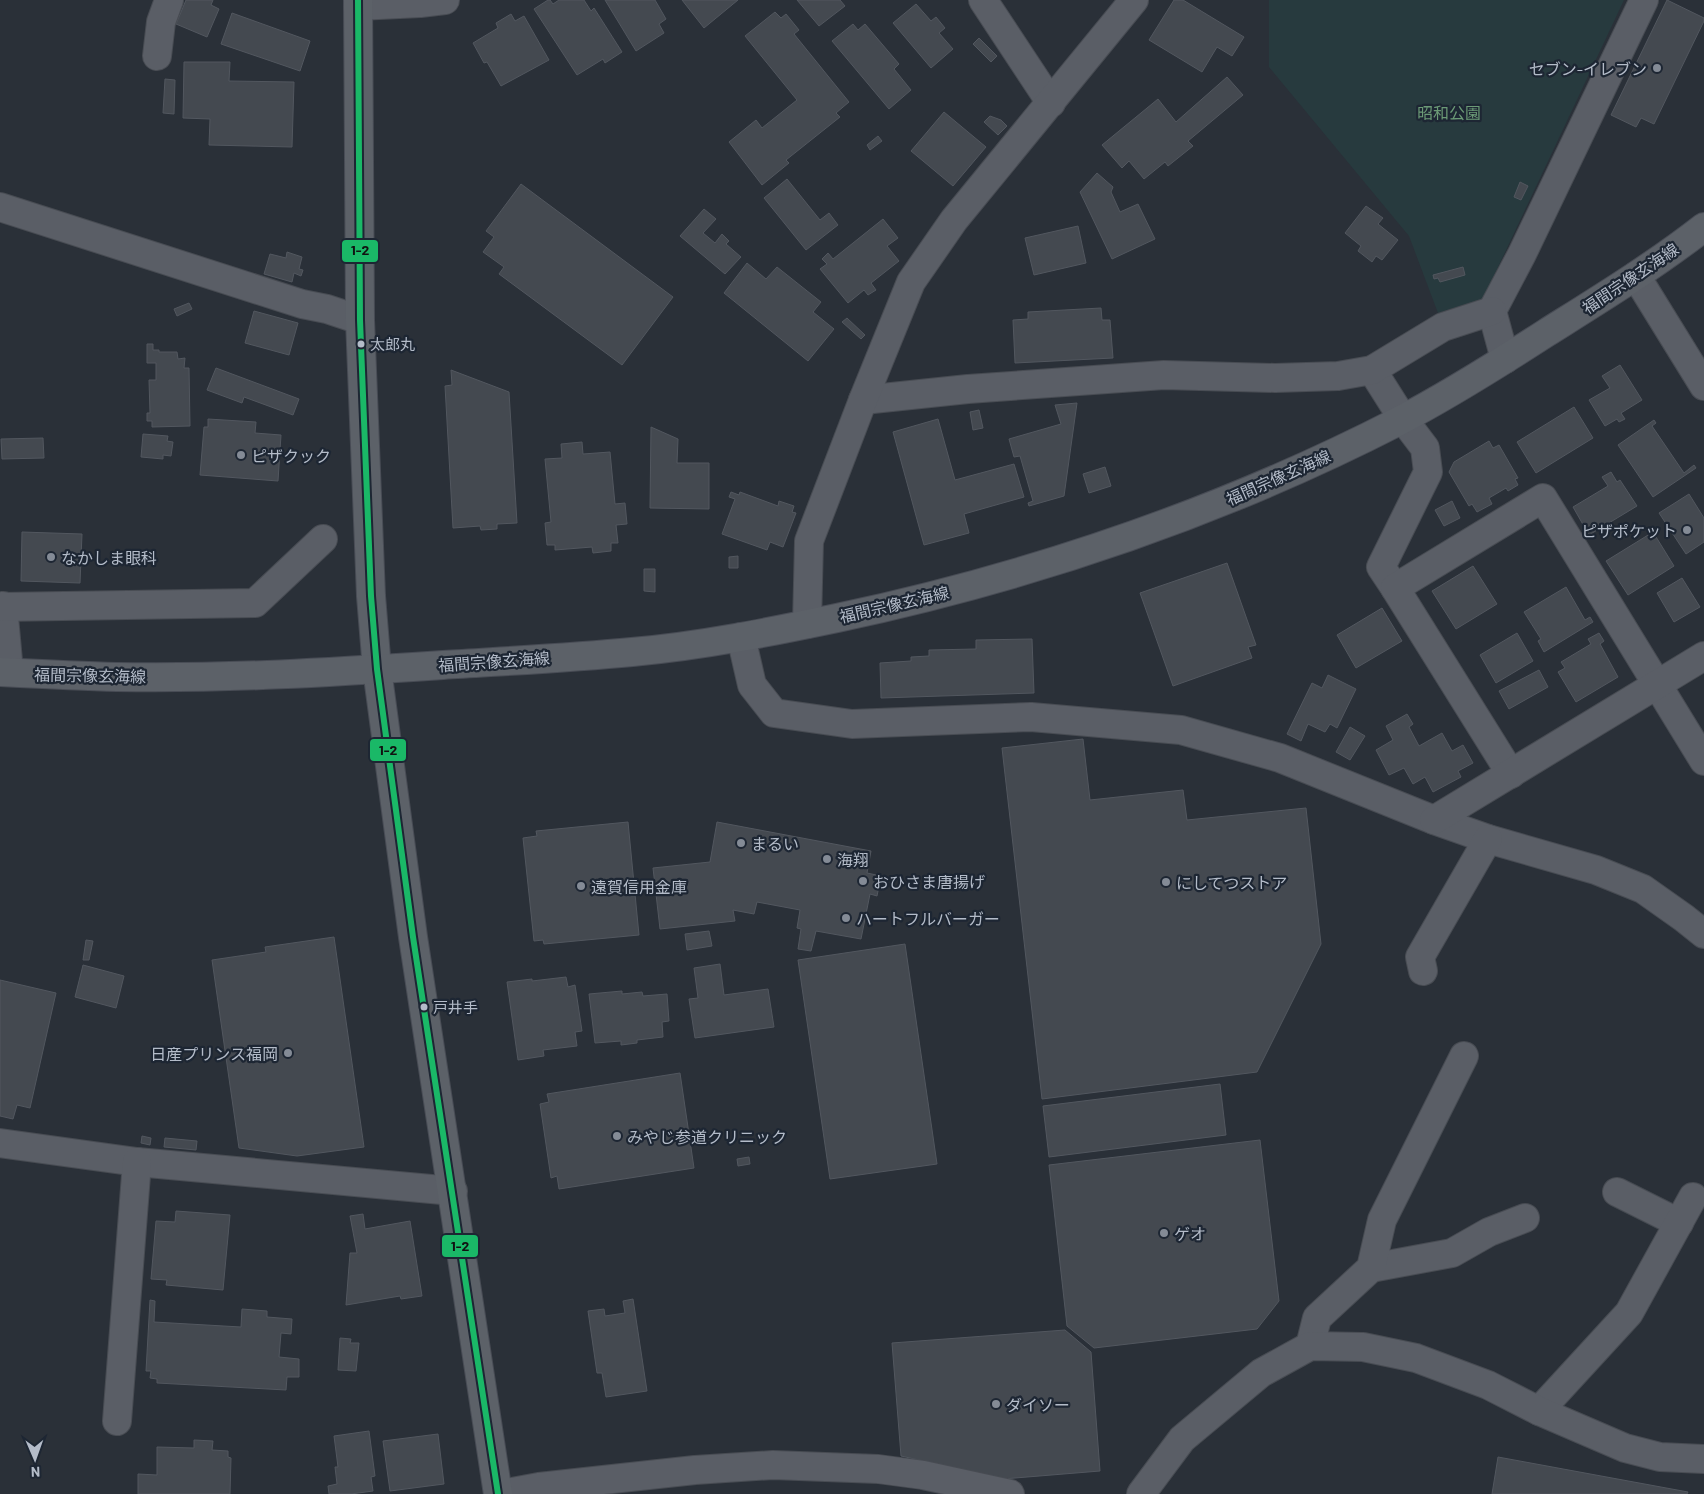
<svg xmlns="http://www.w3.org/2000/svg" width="1704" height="1494" font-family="Barlow,'Noto Sans JP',sans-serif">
<rect width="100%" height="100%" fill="#2a3038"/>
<polygon fill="#273a3e" points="1269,0 1624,0 1483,299 1438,313 1409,236 1269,67"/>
<g fill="#444950" stroke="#52575f">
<polygon points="186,0 213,0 211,5 219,9 207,37 176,24"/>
<polygon points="548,0 550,0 553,4 559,0 584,0 591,11 594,8 622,52 605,63 603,59 577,75 534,9"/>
<polygon points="605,0 655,0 666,19 659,24 664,33 636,51"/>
<polygon points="682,0 738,0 704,28"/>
<polygon points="797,0 840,0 845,6 819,26"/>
<polygon points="1174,0 1183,0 1244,37 1232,56 1217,47 1202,72 1149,40"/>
<polygon points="1667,0 1704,18 1704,21 1654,124 1641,118 1636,127 1611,115"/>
<polygon points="916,4 931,21 936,17 945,28 939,33 953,49 931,68 893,23"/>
<polygon points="775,12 781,18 786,14 799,30 794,34 849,102 836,113 840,117 786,160 789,163 762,185 729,142 756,120 762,128 797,100 745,36"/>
<polygon points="232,13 310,41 300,71 221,44"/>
<polygon points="511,14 515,21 524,16 549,60 501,86 487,62 484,63 473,43 498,28 496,23"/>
<polygon points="853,24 858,30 865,24 899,64 894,69 911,90 889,109 832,41"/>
<polygon points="979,38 997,56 991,62 973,44"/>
<polygon points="184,62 230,62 229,81 294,82 292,147 209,145 210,119 183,118"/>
<polygon points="1227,77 1243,95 1188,141 1193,146 1168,166 1165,162 1144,179 1129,161 1122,168 1102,145 1158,99 1176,122"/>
<polygon points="165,79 175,80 174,114 163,113"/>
<polygon points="944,112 986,147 953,186 911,151"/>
<polygon points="990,116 1001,120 1007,126 998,135 984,122"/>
<polygon points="878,136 882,141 870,150 867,145"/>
<polygon points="1097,173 1113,187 1111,192 1120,212 1138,204 1155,239 1112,259 1080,192"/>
<polygon points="787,179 820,220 829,213 838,225 806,250 764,198"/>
<polygon points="1520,182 1528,186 1521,200 1514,197"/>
<polygon points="521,184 673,297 622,365 499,274 504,267 483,252 494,237 486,231"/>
<polygon points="1366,206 1383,218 1378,224 1398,240 1382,260 1376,256 1372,262 1358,251 1361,246 1345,233"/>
<polygon points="704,209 716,219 703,233 715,243 722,234 729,241 726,244 741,257 725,274 680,236"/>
<polygon points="883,219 898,238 887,246 899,261 871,283 876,290 868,295 864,290 848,303 820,269 827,264 822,259 828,253 833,259"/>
<polygon points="1078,226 1086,263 1034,275 1025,238"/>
<polygon points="287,252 302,257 299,269 303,270 301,276 294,273 292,282 264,274 270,254 286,258"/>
<polygon points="747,263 766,279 777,267 821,302 813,312 834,329 808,361 724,293"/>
<polygon points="1463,267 1465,275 1440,282 1438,278 1434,279 1433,275"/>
<polygon points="189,303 192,309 177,316 174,309"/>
<polygon points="1101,308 1102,320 1110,320 1113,358 1015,363 1013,320 1028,319 1028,312"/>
<polygon points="254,311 298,323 289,355 245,343"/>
<polygon points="847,318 865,335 861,339 842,322"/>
<polygon points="147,344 153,344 153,350 159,350 159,352 177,352 178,359 185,358 184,368 189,368 190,426 152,427 152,421 147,421 147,413 150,413 149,380 156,380 156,363 147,363"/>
<polygon points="1620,365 1642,400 1621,413 1625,419 1619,422 1617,419 1605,426 1589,400 1610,388 1602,376"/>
<polygon points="216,368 299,399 293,415 244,397 242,403 207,390"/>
<polygon points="451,370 509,392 517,523 497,524 497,529 481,530 480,526 453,528 445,386 452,385"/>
<polygon points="1077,403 1064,496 1029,506 1028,503 1033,501 1020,456 1014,457 1009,439 1061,424 1055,405"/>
<polygon points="1574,407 1593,438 1536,473 1517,442"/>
<polygon points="979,410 983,428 973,430 970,412"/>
<polygon points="208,419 256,422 255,433 281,435 278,481 200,475 204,427 208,427"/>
<polygon points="938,419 955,480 1014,464 1024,497 964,514 969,533 924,545 893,432"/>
<polygon points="1654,420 1656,423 1652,426 1684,473 1694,465 1696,468 1653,497 1618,445"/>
<polygon points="651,427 678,439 677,463 709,463 709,509 650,508"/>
<polygon points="143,434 168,436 167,441 173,442 171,456 163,455 163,459 141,457"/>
<polygon points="43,438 44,458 2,459 1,439"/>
<polygon points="1489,441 1493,448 1499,445 1518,478 1515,479 1518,485 1508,491 1506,488 1489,498 1492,504 1477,512 1472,504 1469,506 1449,472 1454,462"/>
<polygon points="582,442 583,454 610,452 615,504 625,503 627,524 616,525 618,543 611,543 611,551 593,553 592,547 555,550 555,545 547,545 545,523 551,522 545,459 562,458 561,444"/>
<polygon points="1105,467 1111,486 1089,493 1083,474"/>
<polygon points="1611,472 1617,482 1620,480 1637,506 1589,535 1573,507 1608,486 1602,477"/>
<polygon points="731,492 739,495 740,492 778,506 779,501 794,506 792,512 796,513 783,547 770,542 767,550 722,534 735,499 729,497"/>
<polygon points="1689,494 1704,518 1704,542 1686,554 1659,513"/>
<polygon points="1452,501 1460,518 1444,526 1435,510"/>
<polygon points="22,532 82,534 80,583 21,581"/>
<polygon points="1653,532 1674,566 1628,595 1606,561"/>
<polygon points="738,556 738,568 729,568 729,557"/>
<polygon points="1227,563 1256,645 1248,647 1252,658 1173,686 1140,593"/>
<polygon points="1473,566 1497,604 1456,629 1432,591"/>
<polygon points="644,569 655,569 655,592 644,591"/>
<polygon points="1682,578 1700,607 1674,622 1657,593"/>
<polygon points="1566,587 1585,620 1590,617 1593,622 1544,652 1538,641 1541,639 1524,612"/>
<polygon points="1382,608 1402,641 1356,668 1337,635"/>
<polygon points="1517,633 1533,661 1496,683 1480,655"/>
<polygon points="1599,633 1604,641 1600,644 1618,677 1576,702 1558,672 1565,668 1561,662 1591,644 1588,639"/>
<polygon points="1032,639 1034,693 881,698 880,663 911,661 911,657 929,656 929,650 976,649 976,640"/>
<polygon points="1539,670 1548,687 1509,709 1499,691"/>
<polygon points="1328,675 1356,689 1337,728 1330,724 1325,732 1308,724 1301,741 1287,734 1312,683 1322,688"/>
<polygon points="1407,714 1413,724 1409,727 1419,746 1442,733 1452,751 1463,745 1473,763 1458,771 1461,777 1433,792 1425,777 1413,784 1404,768 1389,775 1376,750 1393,740 1386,726"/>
<polygon points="1350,727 1365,736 1350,760 1336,752"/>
<polygon points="1083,739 1090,800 1183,790 1187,820 1306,808 1321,944 1257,1072 1042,1099 1002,748"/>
<polygon points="628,822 639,935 544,944 543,940 534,941 523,838 537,836 536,831"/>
<polygon points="717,822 871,851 867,873 881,876 877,896 870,894 861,939 816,931 811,951 798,949 801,929 797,928 800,910 757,902 754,914 733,910 735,921 660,929 653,868 710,862"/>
<polygon points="709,931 712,946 687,950 685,934"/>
<polygon points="334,937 364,1147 297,1156 239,1148 212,960 266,952 265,947"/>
<polygon points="86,940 93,941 89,960 83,960"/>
<polygon points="905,944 937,1164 830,1179 798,960"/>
<polygon points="720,964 724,995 768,989 774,1027 695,1038 689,999 698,998 694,968"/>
<polygon points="83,965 124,976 116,1008 75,997"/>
<polygon points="566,977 568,987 575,985 582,1031 575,1032 577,1046 543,1050 544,1056 518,1060 507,982 532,979 532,981"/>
<polygon points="0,980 56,993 30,1108 17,1105 13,1119 0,1116"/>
<polygon points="622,991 622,994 642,992 643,996 667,994 669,1021 662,1022 663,1037 637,1040 637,1043 621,1045 621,1041 595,1043 589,994"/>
<polygon points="680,1073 694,1168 559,1189 557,1176 551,1178 540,1104 549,1102 547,1094"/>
<polygon points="1220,1084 1226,1135 1049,1157 1043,1106"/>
<polygon points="142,1136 151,1138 150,1145 141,1143"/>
<polygon points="165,1138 197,1141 196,1150 164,1147"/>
<polygon points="1260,1140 1279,1301 1257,1329 1094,1348 1067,1326 1049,1165"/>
<polygon points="749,1157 750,1164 738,1166 737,1159"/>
<polygon points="176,1211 230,1215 223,1290 166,1285 167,1280 151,1279 156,1221 175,1222"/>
<polygon points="363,1214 365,1229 410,1221 422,1296 401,1299 400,1296 346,1305 350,1253 357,1253 350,1216"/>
<polygon points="633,1299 647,1391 606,1397 602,1373 597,1373 588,1311 604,1309 605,1316 625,1313 623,1301"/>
<polygon points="150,1300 155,1301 154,1322 241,1327 242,1309 267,1311 267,1317 292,1319 291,1334 281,1333 279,1357 299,1359 299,1377 287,1377 286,1390 157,1383 157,1379 150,1378 151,1371 146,1371"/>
<polygon points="1065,1330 1091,1352 1100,1471 1003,1479 901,1456 892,1343"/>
<polygon points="340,1338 351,1339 350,1343 359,1343 356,1371 338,1370"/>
<polygon points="369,1431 375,1476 371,1477 373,1491 351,1494 329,1494 328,1486 337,1484 335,1467 338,1467 334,1436"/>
<polygon points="438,1434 444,1484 390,1491 383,1441"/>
<polygon points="194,1440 213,1441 212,1450 228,1451 228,1457 231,1458 230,1494 138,1494 138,1474 157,1475 157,1447 194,1448"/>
<polygon points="1498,1457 1688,1492 1687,1494 1492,1494"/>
</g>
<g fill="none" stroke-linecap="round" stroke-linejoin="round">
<g stroke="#484c53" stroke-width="30">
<g id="minor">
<polyline points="983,0 1051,103"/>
<polyline points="358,6 420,3 445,0"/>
<polyline points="157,56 161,22 169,0"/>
<polyline points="0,207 302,304 327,309 360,320"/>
<polyline points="1636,276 1704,386"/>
<polyline points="1505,359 1492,311 1522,254 1644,0"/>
<polyline points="1372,370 1403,419 1425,448 1428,472 1381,567 1395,588"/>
<polyline points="863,400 968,389 1164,375 1275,378 1338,376 1372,370 1443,327 1492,311"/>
<polyline points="3,606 9,672"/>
<polyline points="0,607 255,603 323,539"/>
<polyline points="807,624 809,541 863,400 911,282 954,220 1134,0"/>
<polyline points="741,637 752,685 774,713 852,724 1031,717 1181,730 1280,758 1434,820 1488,839 1596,870 1643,889 1684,918 1704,934"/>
<polyline points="1511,774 1395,588 1543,498 1704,761"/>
<polyline points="1434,820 1704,656"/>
<polyline points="1423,971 1420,957 1488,839"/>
<polyline points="0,1143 137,1162 453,1191"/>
<polyline points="1617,1192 1679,1223"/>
<polyline points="1371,1268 1452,1253 1489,1232 1525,1218"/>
<polyline points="1310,1346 1317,1318 1371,1268 1382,1220 1464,1056"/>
<polyline points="1539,1411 1629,1313 1693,1197"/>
<polyline points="117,1421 137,1162"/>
<polyline points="501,1494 539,1487 695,1470 773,1465 878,1469 923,1475 1010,1494"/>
<polyline points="1141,1494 1182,1439 1261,1373 1310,1346 1363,1347 1416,1358 1488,1385 1539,1411 1625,1448 1660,1457 1704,1459"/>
</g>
</g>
<g stroke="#484c55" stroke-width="30">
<g id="major">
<polyline points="358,0 360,320 371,596 377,669 413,937 498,1494"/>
<path d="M0,672C39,674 78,676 117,677C226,679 335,672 443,665C506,661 569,658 632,652C701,646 770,632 837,618C1034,576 1220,513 1399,421C1449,395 1498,364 1546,333C1600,299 1654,266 1704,227"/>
</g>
</g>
<use href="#minor" stroke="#5a5e66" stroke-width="28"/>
<use href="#major" stroke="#5c6168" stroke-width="28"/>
<g stroke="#1d2633" stroke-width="10">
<polyline id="bus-1" points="358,0 360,320 371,596 377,669 413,937 498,1494"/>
</g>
<use href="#bus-1" stroke="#1ab867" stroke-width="6"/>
</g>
<g fill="#848b96" stroke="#1d2633" stroke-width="2">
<circle cx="1657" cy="68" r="5"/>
<circle cx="241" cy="455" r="5"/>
<circle cx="1687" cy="530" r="5"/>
<circle cx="51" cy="557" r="5"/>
<circle cx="741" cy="843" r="5"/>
<circle cx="827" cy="859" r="5"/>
<circle cx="863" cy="881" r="5"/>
<circle cx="1166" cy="882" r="5"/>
<circle cx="581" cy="886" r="5"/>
<circle cx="846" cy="918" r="5"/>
<circle cx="288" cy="1053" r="5"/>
<circle cx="617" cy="1136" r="5"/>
<circle cx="1164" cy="1233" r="5"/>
<circle cx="996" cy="1404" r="5"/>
</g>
<g fill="#b4bcc9" stroke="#1d2633" stroke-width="2">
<circle cx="361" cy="344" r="4.5"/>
<circle cx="424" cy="1007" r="4.5"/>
</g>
<g text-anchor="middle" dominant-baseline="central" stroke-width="4.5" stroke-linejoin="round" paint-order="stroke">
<g font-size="15" fill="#b4bcc9" stroke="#1d2633" text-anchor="start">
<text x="370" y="344">太郎丸</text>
<text x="433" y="1007">戸井手</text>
</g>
<g font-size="16" fill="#b4bcc9" stroke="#1d2633" text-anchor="start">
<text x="1647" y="68" text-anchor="end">セブン-イレブン</text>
<text x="251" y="455">ピザクック</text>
<text x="1677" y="530" text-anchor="end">ピザポケット</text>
<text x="61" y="557">なかしま眼科</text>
<text x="751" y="843">まるい</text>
<text x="837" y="859">海翔</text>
<text x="873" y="881">おひさま唐揚げ</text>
<text x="1176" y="882">にしてつストア</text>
<text x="591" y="886">遠賀信用金庫</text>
<text x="856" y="918">ハートフルバーガー</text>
<text x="278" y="1053" text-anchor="end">日産プリンス福岡</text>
<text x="627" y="1136">みやじ参道クリニック</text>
<text x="1174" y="1233">ゲオ</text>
<text x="1006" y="1404">ダイソー</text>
</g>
<g font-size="16" fill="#6b9a76" stroke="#1d2633">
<text x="1449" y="112">昭和公園</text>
</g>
<g font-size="16" fill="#b4bcc9" stroke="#1d2633">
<text transform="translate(1630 278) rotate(-34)">福間宗像玄海線</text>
<text transform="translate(1278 477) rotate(-24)">福間宗像玄海線</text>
<text transform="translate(894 604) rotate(-13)">福間宗像玄海線</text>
<text transform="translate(494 661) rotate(-4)">福間宗像玄海線</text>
<text transform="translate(90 675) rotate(1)">福間宗像玄海線</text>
</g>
</g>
<g stroke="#1d2633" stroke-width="2">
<rect x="341" y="239" width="38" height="24" rx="5" fill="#1ab867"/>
<rect x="369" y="738" width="38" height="24" rx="5" fill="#1ab867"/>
<rect x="441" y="1234" width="38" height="24" rx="5" fill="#1ab867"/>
</g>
<g font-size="14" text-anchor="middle" font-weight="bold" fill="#111">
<text x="360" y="255">1-2</text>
<text x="388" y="755">1-2</text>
<text x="460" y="1251">1-2</text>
</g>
<g transform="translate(35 1459) rotate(178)" stroke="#1d2633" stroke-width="4" paint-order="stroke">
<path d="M0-4L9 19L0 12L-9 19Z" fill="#b4bcc9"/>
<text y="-8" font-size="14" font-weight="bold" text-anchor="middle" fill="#b4bcc9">N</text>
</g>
</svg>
